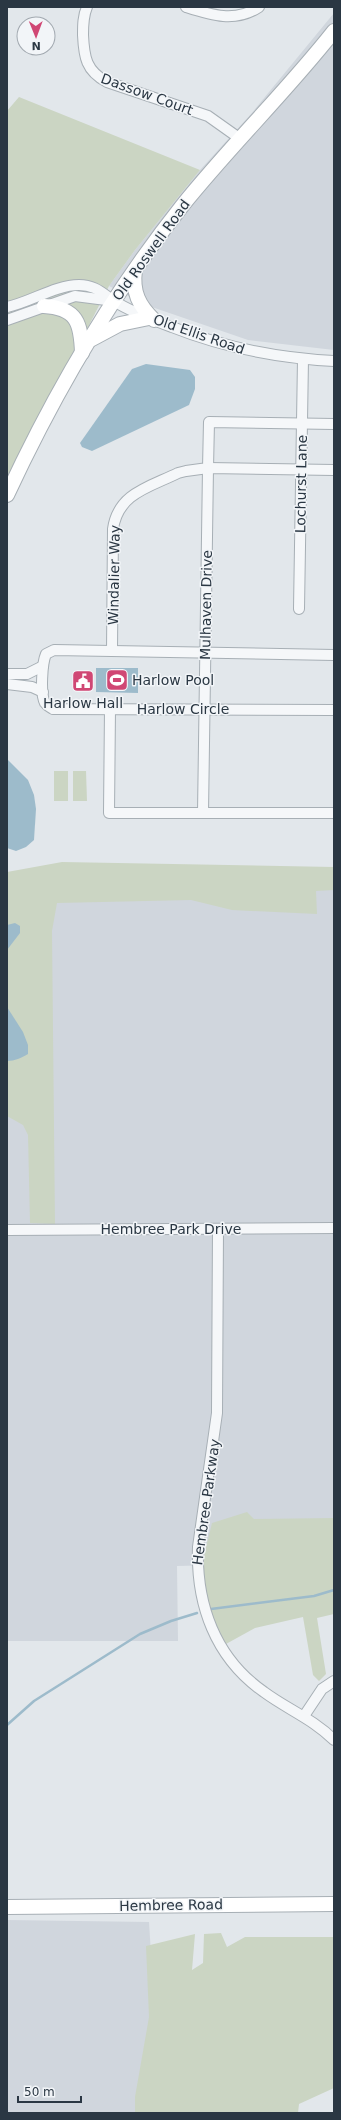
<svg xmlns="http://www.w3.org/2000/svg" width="341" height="2120" font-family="'DejaVu Sans',sans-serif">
<rect width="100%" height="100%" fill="#e2e7eb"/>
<g fill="#d0d6dd">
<polygon points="334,13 334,350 248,340 146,305 109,286 135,250 200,170 251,114"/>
<polygon points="334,882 334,1562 177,1566 178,1641 7,1641 7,885"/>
<polygon points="7,1920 149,1922 155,2018 140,2113 7,2113"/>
</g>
<g fill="#cbd5c3">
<polygon points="19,97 200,170 135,250 109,286 7,486 7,111"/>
<rect x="54" y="771" width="14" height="30"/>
<polygon points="73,771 86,771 87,801 73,801"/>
<polygon points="62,862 334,867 334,890 316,891 317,914 232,910 191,900 57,903 52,931 55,1224 30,1223 28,1135 23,1125 7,1116 7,872"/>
<path d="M247,1512L254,1519L334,1518V1614L317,1618L326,1674L319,1681L313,1675L303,1617L255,1628L226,1644C214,1621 201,1595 203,1568C203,1554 209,1537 212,1523Z"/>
<polygon points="221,1933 227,1947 245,1937 334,1937 334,2088 299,2104 298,2113 135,2113 135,2097 149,2017 146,1946 195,1934 192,1970 203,1963 204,1934"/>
</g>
<g fill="#9dbbcb">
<polygon points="146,364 190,370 195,377 195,389 189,405 92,451 82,447 80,443 132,369"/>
<polygon points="96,668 138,668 138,693 96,692"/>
<polygon points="7,759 28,780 34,795 36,809 34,840 26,847 16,851 7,848"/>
<polygon points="15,923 20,926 20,933 7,950 7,925"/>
<path d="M7,1007L23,1032L28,1045V1054C21,1058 15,1061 7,1061Z"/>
</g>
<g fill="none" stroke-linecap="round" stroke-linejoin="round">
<g stroke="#9dbbcb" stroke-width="2.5">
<polyline points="211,1609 314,1596 334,1590"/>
<polyline points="7,1725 34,1701 140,1634 171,1621 197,1613"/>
</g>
<g stroke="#a7afb5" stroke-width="12">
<g id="street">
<path d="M87,7C83,16 83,25 83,35C84,57 86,71 107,82L208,116L239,138"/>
<path d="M186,7C211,15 235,23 259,7"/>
<path d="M7,307C31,302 55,285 79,285C95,285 102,293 114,301C131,312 153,320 172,327C225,348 277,358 334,361"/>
<polyline points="7,320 75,296 114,301"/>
<polyline points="299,609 303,359"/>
<path d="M112,651L113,529C118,493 150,487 178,473L186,471L208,468L209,422L334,424"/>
<path d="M334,655L54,650L46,654C42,663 40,694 45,703C47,706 50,707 53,709L334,710"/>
<polyline points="7,674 27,674 43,666"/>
<polyline points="7,684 32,687 43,692"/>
<polyline points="110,709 109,813 334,813"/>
<polyline points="203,813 208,468 334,470"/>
<path d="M218,1229L217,1413L198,1547C196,1604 215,1658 264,1692C287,1709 313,1719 334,1740"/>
<polyline points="7,1230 334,1228"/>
<polyline points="304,1716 322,1689 334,1681"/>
</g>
</g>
<g stroke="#a7afb5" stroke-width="16">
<g id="secondary">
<path d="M135,270C132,292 139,306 154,320"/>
<path d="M44,306C77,308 81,323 82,353"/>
<polyline points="92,339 120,324 149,318"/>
<path d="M7,495C54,394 112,294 182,206C230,146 286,92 334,31"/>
<polyline points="7,1907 334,1904"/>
</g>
</g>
<use href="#street" stroke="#f5f7f9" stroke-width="10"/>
<use href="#secondary" stroke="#fff" stroke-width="14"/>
</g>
<defs>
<g id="stadium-square" transform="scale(1.15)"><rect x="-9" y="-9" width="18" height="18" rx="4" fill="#d04774" stroke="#f2f5f8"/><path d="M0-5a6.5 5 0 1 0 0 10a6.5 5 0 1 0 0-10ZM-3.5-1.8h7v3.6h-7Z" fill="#fff"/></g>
<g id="civic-square" transform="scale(1.15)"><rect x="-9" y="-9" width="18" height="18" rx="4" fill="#d04774" stroke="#f2f5f8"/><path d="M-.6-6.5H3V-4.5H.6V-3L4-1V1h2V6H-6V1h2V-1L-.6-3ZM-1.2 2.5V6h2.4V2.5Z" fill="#fff"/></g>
</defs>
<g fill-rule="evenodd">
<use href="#stadium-square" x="117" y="680"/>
<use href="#civic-square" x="83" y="681"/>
</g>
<g text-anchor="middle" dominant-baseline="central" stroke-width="3" stroke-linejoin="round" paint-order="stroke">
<g font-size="14" fill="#2a3743" stroke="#f2f5f8">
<text transform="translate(147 94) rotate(20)">Dassow Court</text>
<text transform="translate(151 250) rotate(-54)">Old Roswell Road</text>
<text transform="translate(199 334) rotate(19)">Old Ellis Road</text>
<text transform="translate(301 484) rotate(-89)">Lochurst Lane</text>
<text transform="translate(114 575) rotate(-89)">Windalier Way</text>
<text transform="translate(206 605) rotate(-89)">Mulhaven Drive</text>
<text x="183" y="709">Harlow Circle</text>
<text x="171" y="1229">Hembree Park Drive</text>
<text transform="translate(206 1502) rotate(-82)">Hembree Parkway</text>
<text transform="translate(171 1905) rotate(-1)">Hembree Road</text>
</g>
<g font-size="14" fill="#2a3743" stroke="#f2f5f8" text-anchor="start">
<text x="132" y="680">Harlow Pool</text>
<text x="83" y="703" text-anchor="middle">Harlow Hall</text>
</g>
</g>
<rect width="341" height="2120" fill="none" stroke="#2a3743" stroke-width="16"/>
<g transform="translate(36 36) rotate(179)"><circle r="19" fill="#f2f5f8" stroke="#a2a9b0"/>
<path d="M0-3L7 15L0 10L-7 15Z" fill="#d04774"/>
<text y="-6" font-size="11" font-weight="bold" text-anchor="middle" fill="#2a3743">N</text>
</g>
<path d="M18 2096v6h63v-6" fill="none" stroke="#2a3743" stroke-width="2"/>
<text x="24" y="2096" font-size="12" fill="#2a3743" stroke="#f2f5f8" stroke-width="3" paint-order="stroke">50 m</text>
</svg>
